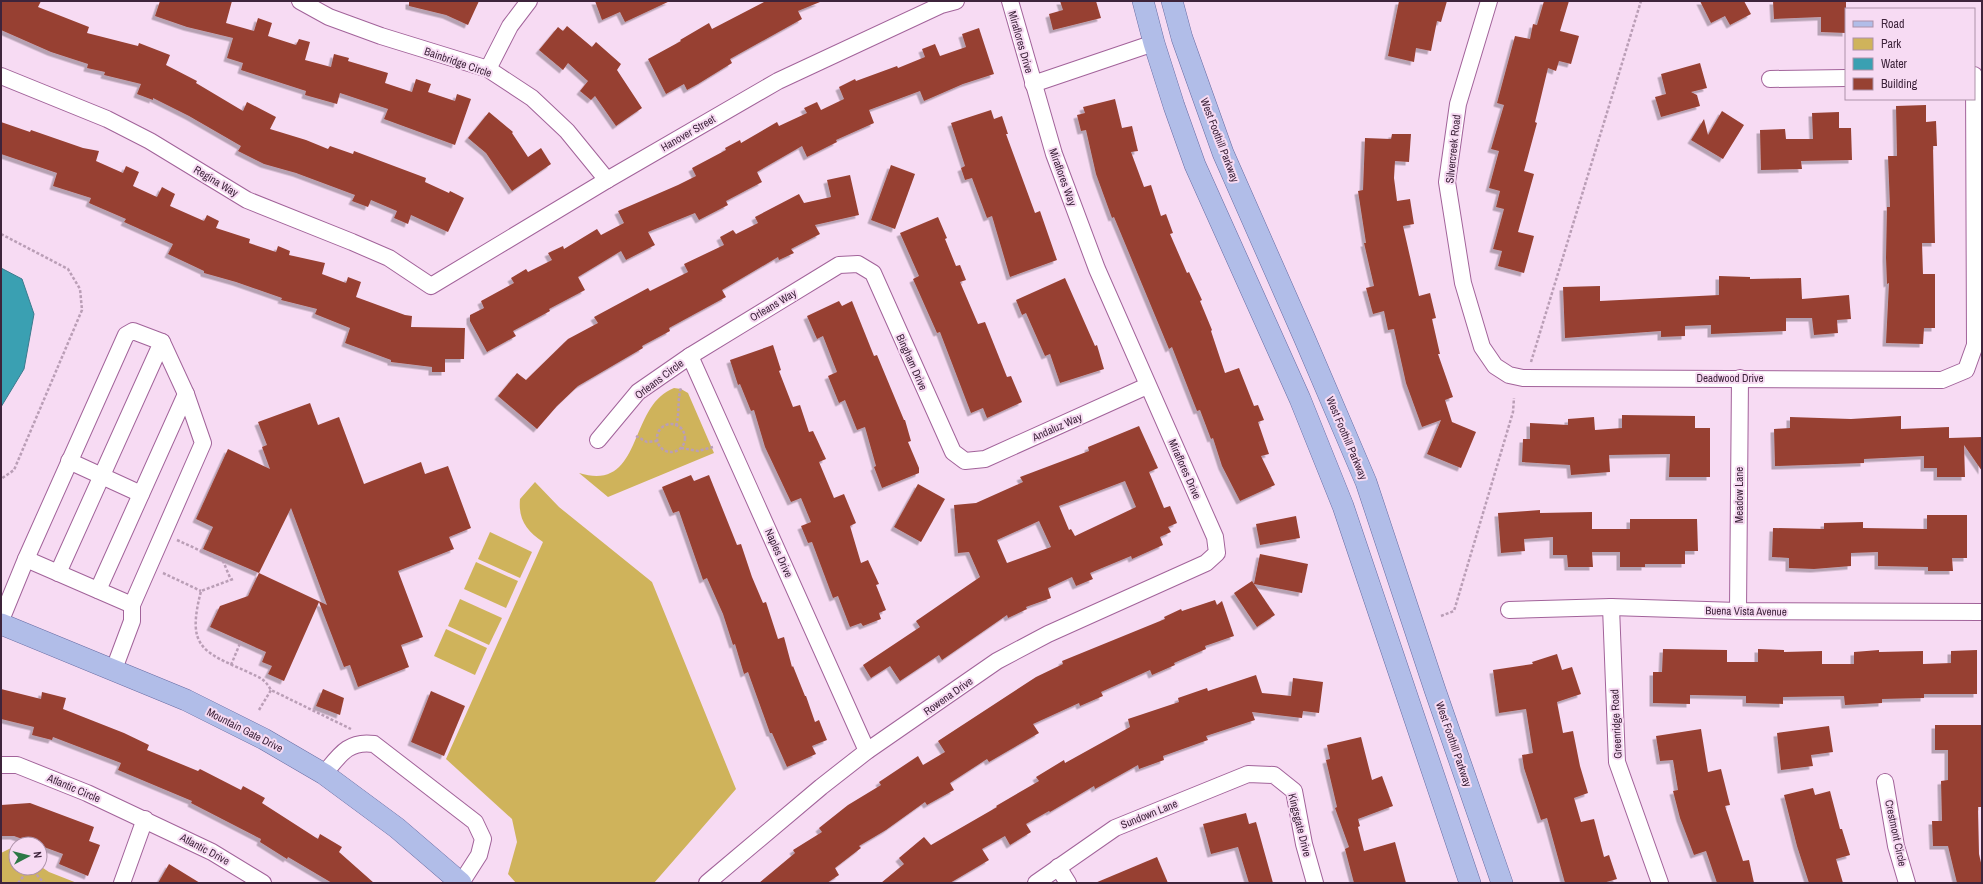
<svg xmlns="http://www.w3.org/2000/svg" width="1983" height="884" font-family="'Archivo Narrow',sans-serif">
<defs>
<filter id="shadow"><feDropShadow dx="-3.5" dy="3.5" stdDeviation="0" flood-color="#0004"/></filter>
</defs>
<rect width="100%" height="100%" fill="#f7dbf3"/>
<g fill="#cfb35b">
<path d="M674,388L681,389L688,393L714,453L608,497L579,473C644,493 627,406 674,388Z"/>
<path d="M535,482L559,507L652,582L736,789L654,883H516L508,874L517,842L512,819L446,759L543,542C527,531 518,520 520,499Z"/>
<polygon points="490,532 532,552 520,578 478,559"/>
<polygon points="476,562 518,581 506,608 464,589"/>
<polygon points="460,599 502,618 489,645 448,626"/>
<polygon points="446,629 487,648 475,675 434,656"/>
<polygon points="13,847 16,850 16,868 40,868 40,866 49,872 77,883 1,883 1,853"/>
</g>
<polygon fill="#3aa0b2" stroke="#3b7b8e" points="1,268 22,279 34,314 24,369 1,407"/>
<g fill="#974132" fill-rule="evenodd" filter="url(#shadow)">
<polygon points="1,1 41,1 38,7 89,27 87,33 138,46 139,43 170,55 166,65 197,81 196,83 243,111 247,102 276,117 270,129 306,140 328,149 330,146 353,154 354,151 426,178 425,182 449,193 450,191 464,198 448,232 411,215 408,224 394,218 397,211 371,200 368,207 352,201 355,195 296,173 264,164 238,151 241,146 189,116 153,98 153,100 137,94 141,84 104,75 105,72 87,68 88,64 51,52 1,30"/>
<polygon points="160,1 232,1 226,23 254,31 258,18 272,23 268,36 296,45 299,39 310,42 305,60 331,67 334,54 349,58 348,61 388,73 385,83 412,92 416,79 431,84 428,92 455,101 457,94 471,99 455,145 384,119 388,109 340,93 337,104 305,95 306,91 241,70 243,63 227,58 233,38 187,27 155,16"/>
<polygon points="409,1 479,1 468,25 446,15 409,6"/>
<polygon points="595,1 670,1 625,22 620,12 602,20"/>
<polygon points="766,1 820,2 798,11 802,19 730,59 732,63 698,84 687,90 684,84 666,94 648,59 681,41 680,40 709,23 712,29"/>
<polygon points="1060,1 1096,1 1101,18 1053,30 1049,14 1063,10"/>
<polygon points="1399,1 1447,1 1441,22 1437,21 1431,51 1416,48 1414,62 1388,56"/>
<polygon points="1544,1 1569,1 1560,31 1579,36 1571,64 1559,61 1556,71 1548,68 1535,122 1537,123 1524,171 1534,174 1518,232 1534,236 1524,273 1498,266 1502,251 1493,249 1504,209 1496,207 1500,191 1489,188 1499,151 1491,149 1504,105 1497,103 1515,36 1530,39 1533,24 1537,25"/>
<polygon points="1700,1 1744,1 1751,14 1730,25 1725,16 1711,23"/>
<polygon points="1773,1 1846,1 1846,33 1821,32 1821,17 1774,19"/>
<polygon points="567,26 592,47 596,42 621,64 617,70 642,108 616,126 595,96 591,100 580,91 588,81 568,63 563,70 539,50 558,27 563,31"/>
<polygon points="979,28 994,74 963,84 924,101 920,91 869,110 874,123 836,140 837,142 807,157 802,146 757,172 762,182 726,201 728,205 699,220 695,213 648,232 655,245 626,260 621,251 578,277 585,290 549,309 550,311 513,331 516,336 487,352 470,321 470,315 484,308 481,301 514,283 511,278 526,269 528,272 552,260 548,253 563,246 564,249 597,229 601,235 624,223 618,211 678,185 696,176 692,168 726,150 725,148 740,140 741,143 777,122 779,126 807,113 804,108 817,102 821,110 844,99 839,87 855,79 856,81 897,66 898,68 925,57 922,49 935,44 940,56 966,47 962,34"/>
<polygon points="1700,63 1707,88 1691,92 1697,95 1700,106 1661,117 1655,97 1666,94 1661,74"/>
<polygon points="1115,99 1122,128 1132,126 1138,151 1131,152 1144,187 1151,185 1161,216 1166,214 1173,233 1170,234 1187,273 1189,272 1202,300 1200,301 1212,330 1211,331 1225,373 1239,368 1254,406 1258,405 1264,420 1258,422 1269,454 1261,456 1275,485 1240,501 1222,466 1213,438 1211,439 1200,410 1197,411 1172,347 1169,349 1114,217 1112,218 1096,174 1086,130 1081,131 1077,115 1085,113 1083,107"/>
<polygon points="1926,105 1926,122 1936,121 1937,146 1933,146 1935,243 1922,243 1923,274 1935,274 1935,328 1924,328 1923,344 1886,343 1889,283 1887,284 1886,258 1887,207 1890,207 1888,156 1897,156 1896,106"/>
<polygon points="991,110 994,119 1002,116 1008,134 1006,134 1035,213 1040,211 1057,260 1010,277 992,216 987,218 972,178 965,180 961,168 965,166 951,123"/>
<polygon points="1722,111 1744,125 1723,159 1691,140 1704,119 1708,135"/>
<polygon points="489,112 513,132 512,133 528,157 541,148 551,164 512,191 486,153 468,138"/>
<polygon points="1839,112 1839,128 1851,128 1852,160 1801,161 1802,169 1761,170 1760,130 1785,129 1786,139 1813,139 1812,113"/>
<polygon points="1,122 30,132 31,130 83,148 99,151 96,161 123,173 126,166 139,172 133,186 157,197 162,187 175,194 170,206 204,221 207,215 219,221 216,228 250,239 249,243 276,252 278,246 290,251 289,255 325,263 322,274 346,283 348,277 361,282 356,297 405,315 412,316 411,327 465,328 464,359 445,359 445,372 432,372 432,367 391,362 391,360 345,343 350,328 315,314 317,309 281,300 282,298 236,282 204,273 204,271 168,254 173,244 124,222 126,219 89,203 91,198 53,186 57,173 1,154"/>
<polygon points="1392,134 1411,134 1409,162 1395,161 1394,178 1397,201 1410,199 1414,224 1403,226 1419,296 1430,293 1436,318 1432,319 1440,354 1438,354 1453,397 1445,400 1452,422 1476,432 1461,468 1427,454 1441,420 1422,427 1406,383 1394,329 1388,330 1384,311 1373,314 1366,288 1374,286 1364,243 1366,243 1358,191 1363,190 1365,138 1391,139"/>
<polygon points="891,165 915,174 895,229 871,220"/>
<polygon points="850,175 859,215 815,225 820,234 791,249 794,253 779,260 778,257 722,290 726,297 669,328 670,331 642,346 643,348 578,386 557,406 537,429 498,396 517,373 526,380 568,339 598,323 594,317 648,288 650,291 688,272 684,264 724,245 720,237 733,230 736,234 758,223 755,217 799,194 804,203 831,197 827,180"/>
<polygon points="938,217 947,238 945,239 956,266 960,265 966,280 960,282 978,324 985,322 1007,377 1011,376 1022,402 987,418 983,408 971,413 940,332 937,333 913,279 919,276 900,233"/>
<polygon points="1719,276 1750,277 1750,279 1801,278 1802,299 1849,295 1851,319 1837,320 1838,333 1814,335 1812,318 1786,318 1786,331 1711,334 1711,325 1685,326 1685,336 1661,337 1661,331 1565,338 1563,287 1600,286 1600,301 1719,295"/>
<polygon points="1065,278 1095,346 1097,345 1104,369 1060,383 1050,354 1045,356 1026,313 1022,315 1016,300"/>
<polygon points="839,301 842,306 852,301 874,356 877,355 904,420 905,420 911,441 908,442 919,468 919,473 882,488 874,467 876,466 865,427 857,430 845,400 839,403 828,376 837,372 823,336 817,339 807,316"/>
<polygon points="773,345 781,370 779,371 793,407 800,405 809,432 813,431 826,459 819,462 834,498 844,494 856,523 850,526 861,563 868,560 879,584 876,585 886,610 879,613 881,619 863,626 861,623 850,627 838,596 833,598 812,542 808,543 801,526 811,522 801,498 791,502 765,447 754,410 751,411 740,384 738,385 730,360"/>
<path d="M310,403L318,425L339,417L364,484L421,462L425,474L448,466L471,528L449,537L454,549L398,571L423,637L401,645L409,667L358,687L350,665L344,667L319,602L284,681L268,674L272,666L262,662L266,652L210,627L220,606L248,596L259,573L203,549L213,527L196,519L228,449L270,469L262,447L267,445L258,422ZM291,508L327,605L259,573Z"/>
<polygon points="1622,415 1695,416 1695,428 1710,428 1710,477 1669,477 1670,454 1609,455 1610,472 1571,475 1570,465 1522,462 1523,439 1530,439 1530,423 1568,425 1568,419 1594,417 1595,430 1622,428"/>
<polygon points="1901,416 1901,429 1949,427 1949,438 1982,437 1982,471 1964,445 1965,477 1937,477 1937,468 1924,468 1924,456 1864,459 1864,463 1775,466 1774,429 1790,428 1790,417 1851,419"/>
<path d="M1139,426L1158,468L1149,472L1164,508L1170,506L1177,523L1168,527L1171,532L1160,537L1163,545L1132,559L1131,556L1090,573L1093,579L1076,586L1072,577L1048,588L1051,598L1026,607L1027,609L1008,618L1007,615L942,660L939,655L900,681L890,666L871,678L863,665L920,627L916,621L980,577L969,552L958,553L954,505L976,503L1023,482L1020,477L1089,451L1088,447ZM1125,481L1136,507L1075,536L1071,529L1069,530L1059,506ZM1039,521L1051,547L1007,563L997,540Z"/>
<polygon points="691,475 694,481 709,475 737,545 741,544 752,577 763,603 766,602 778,639 784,637 792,667 793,666 805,696 806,696 815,722 819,720 827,740 812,746 816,754 787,767 772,733 770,733 748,672 744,674 735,644 733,645 723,614 707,578 703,580 679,511 673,513 662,487"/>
<polygon points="918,484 945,499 921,542 894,527"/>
<polygon points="1540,510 1540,513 1592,512 1592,529 1630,529 1630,519 1697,519 1698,551 1685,551 1685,564 1645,564 1645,567 1620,567 1620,552 1592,552 1593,567 1568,567 1567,555 1553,555 1553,537 1524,539 1525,551 1501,553 1498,513"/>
<polygon points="1927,515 1967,515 1967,558 1952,558 1953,571 1928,571 1928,567 1878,566 1878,552 1851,553 1851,566 1814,569 1789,568 1789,558 1772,557 1773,528 1824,529 1824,523 1863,522 1863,528 1927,529"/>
<polygon points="1296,516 1300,538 1260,545 1256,524"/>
<polygon points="1260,554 1308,564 1302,593 1254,584"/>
<polygon points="1252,581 1275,615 1257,627 1234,593"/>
<polygon points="1215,600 1217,605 1222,601 1234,636 1205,646 1206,649 1174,663 1175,665 1152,675 1150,670 1101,692 1103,696 1080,706 1079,703 1033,724 1039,733 989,762 987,759 950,783 954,790 927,805 925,802 886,830 859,846 861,848 835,868 839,875 827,883 759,883 795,853 793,850 822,832 819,828 848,805 881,785 879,782 918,756 923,765 945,752 938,741 1036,677 1063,664 1062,661 1165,619 1164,617 1181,609 1182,611"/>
<polygon points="1663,649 1727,650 1727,662 1758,662 1758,649 1784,650 1784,652 1822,651 1822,664 1854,664 1854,652 1879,650 1879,652 1923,651 1923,664 1951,663 1951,651 1977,650 1977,694 1924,694 1924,698 1882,699 1882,703 1845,705 1844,696 1783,697 1783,704 1746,703 1746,696 1690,695 1690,704 1653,703 1653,672 1662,672"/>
<polygon points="1557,654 1562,670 1572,667 1581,694 1557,702 1563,733 1573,731 1580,766 1588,793 1574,798 1581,822 1594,819 1604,857 1609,855 1617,879 1603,883 1565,883 1547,818 1541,820 1524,768 1522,755 1533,753 1526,709 1499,713 1493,670 1533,664 1532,662"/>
<polygon points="1256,675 1262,693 1291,696 1293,678 1323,682 1319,713 1303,711 1302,718 1252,712 1255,720 1206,736 1208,740 1163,756 1164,760 1139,769 1138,765 1095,789 1094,786 1050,812 1049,811 1026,824 1031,832 1010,845 1005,836 982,849 989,860 950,883 881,883 904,864 899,858 924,837 931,845 997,807 996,806 1039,781 1036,777 1064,760 1065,763 1130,727 1128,719 1179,702 1178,698 1207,688 1208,691"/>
<polygon points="1,689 41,699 42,692 66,698 63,709 124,733 149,745 147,750 198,771 200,769 241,790 243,786 265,798 262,803 318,839 320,834 342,847 339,852 374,883 332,883 288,857 287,859 260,842 261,839 191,803 192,801 118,770 121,763 53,737 52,740 32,735 34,727 1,719"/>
<polygon points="323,689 344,698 340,715 316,706"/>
<polygon points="431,691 465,706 444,756 411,742"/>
<polygon points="1935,725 1981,725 1982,807 1978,807 1979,854 1982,867 1982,883 1957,883 1948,846 1933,846 1932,821 1942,821 1941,781 1948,780 1948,750 1935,750"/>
<polygon points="1829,726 1833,752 1811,755 1813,766 1781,770 1777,733"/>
<polygon points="1701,729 1708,772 1721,769 1730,805 1725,806 1743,861 1749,860 1754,883 1717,883 1706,851 1694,855 1680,818 1673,791 1678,790 1673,760 1660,761 1656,736"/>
<polygon points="1361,737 1372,780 1382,776 1393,806 1358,819 1360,826 1358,827 1364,851 1395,842 1406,883 1354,883 1345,849 1349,847 1335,808 1337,807 1326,760 1330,759 1327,745"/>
<polygon points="1813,788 1815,795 1830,791 1840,829 1842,829 1850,855 1836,859 1843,883 1809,883 1797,846 1784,795"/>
<polygon points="30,803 94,827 89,841 100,845 88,876 59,864 63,854 14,836 1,836 1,805"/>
<polygon points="1246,813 1249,824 1256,822 1273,883 1249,883 1238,847 1211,854 1203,824"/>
<polygon points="1157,857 1168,883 1095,883"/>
<polygon points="169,864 200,883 158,883"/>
</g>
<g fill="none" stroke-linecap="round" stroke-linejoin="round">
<g stroke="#a2639a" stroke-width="18">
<g id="minor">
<polyline points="300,1 329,17 381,36 488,69 532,98 567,131 607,180"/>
<polyline points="1489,1 1458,104 1447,182 1463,283 1482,347 1495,366 1509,375 1523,378 1942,380 1966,370 1975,345 1974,75"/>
<polyline points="488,69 510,26 529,1"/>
<polyline points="1,76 107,119 150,141 247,200 352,242 389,258 431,286 607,180 778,81 941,5 956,1"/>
<polyline points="1770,79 1846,78"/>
<polyline points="1033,84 1154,43"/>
<polyline points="690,356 867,751"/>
<polyline points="598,440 638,392 690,356 839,265 858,264 873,273 953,452 965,461 985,459 1147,386"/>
<polyline points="69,461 141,494"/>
<polyline points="26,559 132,605"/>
<polyline points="58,573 162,342"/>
<polyline points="98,590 186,394"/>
<polyline points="1611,607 1617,762 1660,883"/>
<polyline points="1509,610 1611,607 1738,611 1982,612"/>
<polyline points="1738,611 1740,378"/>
<polyline points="1,620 26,559 126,335 133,331 162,342 186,394 203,443 132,605 132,621 114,669"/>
<polyline points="1,765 17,765 87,793 212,852 263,883"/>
<path d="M324,774C339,756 348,740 374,744L475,822L483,839L479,855L461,883"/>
<polyline points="1885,782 1896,846 1907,883"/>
<polyline points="1058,867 1068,883"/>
<polyline points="122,883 145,819"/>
<polyline points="707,883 821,787 867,751 997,661 1048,634 1206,563 1217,553 1215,537 1097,269 1054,154 1010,1"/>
<polyline points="1036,883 1115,828 1248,774 1274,775 1294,791 1304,844 1315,883"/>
</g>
</g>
<g stroke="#676ba2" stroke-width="22">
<g id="major">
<polyline points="1143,1 1154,43 1174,106 1195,165 1300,399 1343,506 1470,883"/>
<polyline points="1172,1 1182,38 1223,153 1304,337 1366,482 1435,690 1502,883"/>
<polyline points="1,624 186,700 264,739 324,774 397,828 461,883"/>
</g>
</g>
<g stroke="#ba9eb6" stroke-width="2.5" stroke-dasharray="3 2" stroke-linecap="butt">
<polyline points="1,234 68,269 80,289 82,310 14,470 1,479"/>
<polyline points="1531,362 1641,1"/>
<circle cx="671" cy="438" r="14"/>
<path d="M676,426C680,413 677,400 681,388"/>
<polyline points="636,436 647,442 658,441"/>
<polyline points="681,448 698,451 713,447"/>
<polyline points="177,540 223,561 231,580"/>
<polyline points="163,573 201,591"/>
<path d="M233,579L201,591C187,646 200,651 248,672C260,678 264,678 271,690L351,729"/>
<polyline points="1441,616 1454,611 1513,412 1514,398"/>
<polyline points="231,665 241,641"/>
<polyline points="259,710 271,690"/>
<polyline points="18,883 26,873 29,871 36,874 44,883"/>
</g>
<use href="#minor" stroke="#fff" stroke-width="16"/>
<use href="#major" stroke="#b1bde8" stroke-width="21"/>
</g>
<g text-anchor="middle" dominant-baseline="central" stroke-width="4" stroke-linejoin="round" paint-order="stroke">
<g font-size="11" fill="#3e243b" stroke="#f7dbf3">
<text transform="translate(1021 42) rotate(74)">Miraflores Drive</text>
<text transform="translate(458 62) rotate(19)">Bainbridge Circle</text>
<text transform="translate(688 133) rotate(-30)">Hanover Street</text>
<text transform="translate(1220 140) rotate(69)">West Foothill Parkway</text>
<text transform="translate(1453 149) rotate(-84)">Silvercreek Road</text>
<text transform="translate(1063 177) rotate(70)">Miraflores Way</text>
<text transform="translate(216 181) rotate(31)">Regina Way</text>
<text transform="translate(773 305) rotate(-31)">Orleans Way</text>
<text transform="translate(912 362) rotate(66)">Bingham Drive</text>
<text x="1730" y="378">Deadwood Drive</text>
<text transform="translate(659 379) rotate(-37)">Orleans Circle</text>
<text transform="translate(1057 427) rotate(-24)">Andaluz Way</text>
<text transform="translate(1347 438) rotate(67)">West Foothill Parkway</text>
<text transform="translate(1185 469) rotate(66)">Miraflores Drive</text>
<text transform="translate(1739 495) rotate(-90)">Meadow Lane</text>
<text transform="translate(779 553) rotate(66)">Naples Drive</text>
<text transform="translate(1746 611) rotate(1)">Buena Vista Avenue</text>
<text transform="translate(948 696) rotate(-35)">Rowena Drive</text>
<text transform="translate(1616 724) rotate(-93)">Greenridge Road</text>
<text transform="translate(245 730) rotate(27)">Mountain Gate Drive</text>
<text transform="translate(1454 744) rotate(71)">West Foothill Parkway</text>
<text transform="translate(74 788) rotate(23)">Atlantic Circle</text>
<text transform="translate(1149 814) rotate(-22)">Sundown Lane</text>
<text transform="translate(1300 825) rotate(76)">Kingsgate Drive</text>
<text transform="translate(1896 833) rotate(78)">Crestmont Circle</text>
<text transform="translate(205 849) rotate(28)">Atlantic Drive</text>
</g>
</g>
<rect width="1983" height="884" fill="none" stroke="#3e243b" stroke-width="4"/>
<rect x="1845" y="8" width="130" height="92" fill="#f7dbf3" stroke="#ad92a9"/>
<rect x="1853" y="21" width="20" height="6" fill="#b1bde8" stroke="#ad92a9"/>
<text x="1881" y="28" font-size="12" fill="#3e243b">Road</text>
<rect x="1853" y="38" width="20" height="12" fill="#cfb35b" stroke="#ad92a9"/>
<text x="1881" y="48" font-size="12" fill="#3e243b">Park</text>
<rect x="1853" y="58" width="20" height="12" fill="#3aa0b2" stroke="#ad92a9"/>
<text x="1881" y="68" font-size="12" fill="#3e243b">Water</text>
<rect x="1853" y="78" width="20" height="12" fill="#974132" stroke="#ad92a9"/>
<text x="1881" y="88" font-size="12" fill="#3e243b">Building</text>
<g transform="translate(28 856) rotate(83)"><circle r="19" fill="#f7dbf3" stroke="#ad92a9"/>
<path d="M0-3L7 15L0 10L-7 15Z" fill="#2d7846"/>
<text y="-6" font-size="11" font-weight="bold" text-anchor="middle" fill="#3e243b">N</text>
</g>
</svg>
